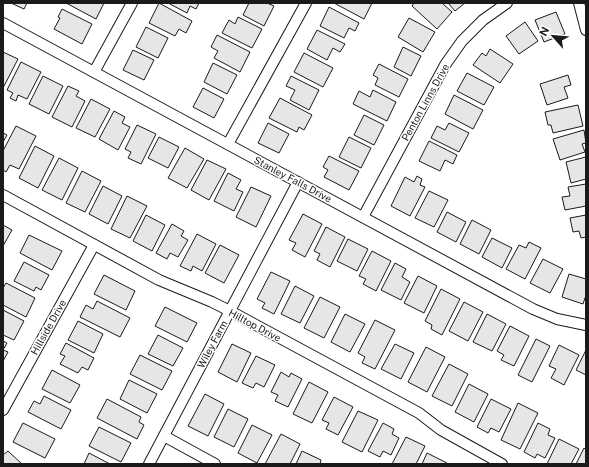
<svg xmlns="http://www.w3.org/2000/svg" width="589" height="467" font-family="'Public Sans',sans-serif">
<rect width="100%" height="100%" fill="#fff"/>
<g fill="#e6e6e6" stroke="#1a1a1a">
<polygon points="11,3 27,3 24,9"/>
<polygon points="66,3 104,3 96,19"/>
<polygon points="159,3 192,21 186,33 179,29 175,36 149,23"/>
<polygon points="168,3 199,3 196,9 190,6 187,13"/>
<polygon points="249,3 267,3 274,6 264,26 243,15"/>
<polygon points="334,3 372,3 364,19"/>
<polygon points="414,3 442,3 452,12 437,29 412,6"/>
<polygon points="448,3 465,3 455,11"/>
<polygon points="329,7 359,23 355,31 349,28 344,38 320,26"/>
<polygon points="62,9 92,24 82,44 54,29 60,18 58,17"/>
<polygon points="556,12 565,34 544,42 535,20"/>
<polygon points="238,17 262,29 252,48 222,33 229,20 235,24"/>
<polygon points="409,18 435,32 423,52 398,37"/>
<polygon points="525,22 538,41 519,54 506,36"/>
<polygon points="146,27 168,38 158,58 136,47"/>
<polygon points="317,30 345,44 340,52 333,48 327,60 307,49"/>
<polygon points="217,35 250,52 240,72 214,58 218,51 211,47"/>
<polygon points="403,47 421,56 411,76 394,67"/>
<polygon points="490,49 513,64 500,83 473,65 482,53 486,56"/>
<polygon points="133,50 154,60 144,80 123,70"/>
<polygon points="3,52 18,59 3,88"/>
<polygon points="304,53 333,68 323,87 294,72"/>
<polygon points="21,62 41,72 27,99 18,95 16,101 10,98 13,93 7,90"/>
<polygon points="213,63 237,75 227,94 204,82"/>
<polygon points="379,64 408,79 399,97 375,85 378,78 373,75"/>
<polygon points="467,73 494,87 484,105 457,91"/>
<polygon points="568,75 571,85 564,87 568,98 547,105 540,84"/>
<polygon points="43,76 63,86 49,114 29,104"/>
<polygon points="291,76 319,90 309,110 290,100 295,90 286,86"/>
<polygon points="68,86 79,91 76,96 85,101 72,127 52,117"/>
<polygon points="203,88 224,99 214,118 193,107"/>
<polygon points="373,90 396,102 387,121 353,104 359,91 370,97"/>
<polygon points="454,95 483,110 473,129 445,114"/>
<polygon points="280,98 312,115 304,130 299,127 297,132 269,118"/>
<polygon points="91,99 110,109 95,137 76,128"/>
<polygon points="578,105 583,126 553,133 551,125 548,125 545,112"/>
<polygon points="114,111 125,117 122,123 130,127 118,150 99,139"/>
<polygon points="364,115 384,125 374,145 354,135"/>
<polygon points="268,123 289,134 279,153 258,143"/>
<polygon points="449,123 469,133 459,152 431,138 437,126 445,130"/>
<polygon points="137,125 156,134 141,164 128,158 131,152 125,149"/>
<polygon points="16,126 36,136 19,169 10,165 6,172 3,170 3,151"/>
<polygon points="584,130 586,143 582,144 585,152 560,160 553,139"/>
<polygon points="3,133 7,135 3,142"/>
<polygon points="159,137 179,147 168,168 148,158"/>
<polygon points="349,137 371,148 361,168 339,157"/>
<polygon points="429,141 457,155 453,164 445,160 440,171 419,161"/>
<polygon points="35,146 54,156 38,188 19,178"/>
<polygon points="185,148 204,159 187,188 168,178"/>
<polygon points="329,156 359,171 349,190 324,177 328,170 323,167"/>
<polygon points="586,157 586,179 571,183 566,162"/>
<polygon points="59,158 78,168 62,200 42,190"/>
<polygon points="207,160 226,169 209,200 191,190"/>
<polygon points="82,171 101,181 85,212 66,203"/>
<polygon points="228,173 241,180 236,189 243,192 234,211 214,201"/>
<polygon points="417,176 422,179 420,185 425,187 410,216 391,206 405,177 414,182"/>
<polygon points="586,184 586,206 565,210 562,197 570,196 568,187"/>
<polygon points="103,186 122,196 108,224 89,214"/>
<polygon points="251,187 271,196 256,227 236,217"/>
<polygon points="429,191 448,200 434,227 415,218"/>
<polygon points="127,196 147,206 130,238 111,229"/>
<polygon points="447,212 466,222 456,242 437,232"/>
<polygon points="303,214 322,224 305,257 292,250 296,243 289,240"/>
<polygon points="146,215 165,225 152,251 133,241"/>
<polygon points="586,215 586,237 581,238 579,231 573,232 570,218"/>
<polygon points="472,220 491,230 479,254 460,244"/>
<polygon points="172,224 184,231 181,236 188,240 178,257 170,253 167,259 156,253"/>
<polygon points="3,225 12,230 3,246"/>
<polygon points="326,227 345,237 330,267 317,260 320,254 314,251"/>
<polygon points="197,234 216,244 202,271 193,266 191,271 180,266"/>
<polygon points="29,235 62,251 52,270 20,253"/>
<polygon points="492,238 512,248 502,268 482,257"/>
<polygon points="348,239 368,249 357,271 337,261"/>
<polygon points="529,242 541,248 525,279 506,269 519,245 526,248"/>
<polygon points="220,245 239,255 224,283 205,273"/>
<polygon points="372,251 391,261 376,291 363,284 366,279 359,276"/>
<polygon points="543,259 563,269 550,293 530,283"/>
<polygon points="24,262 49,275 41,290 36,287 34,291 14,281"/>
<polygon points="395,263 406,269 402,277 410,282 401,300 381,290"/>
<polygon points="271,272 290,281 274,314 262,308 265,303 257,299"/>
<polygon points="569,274 586,279 586,295 583,304 562,297"/>
<polygon points="104,275 135,291 126,310 94,294"/>
<polygon points="418,276 437,286 424,313 404,303"/>
<polygon points="6,283 35,298 26,317 3,305 3,288"/>
<polygon points="295,286 314,296 300,323 281,314"/>
<polygon points="441,289 460,299 442,335 431,329 432,325 425,321"/>
<polygon points="320,297 340,307 324,338 304,328"/>
<polygon points="97,301 130,318 120,337 80,317 86,305 93,309"/>
<polygon points="464,302 483,312 468,341 449,331"/>
<polygon points="165,307 197,323 187,342 155,326"/>
<polygon points="3,310 24,321 14,340 3,335"/>
<polygon points="345,314 365,324 350,352 331,342"/>
<polygon points="487,314 506,324 492,351 473,342"/>
<polygon points="375,320 395,330 375,369 362,363 365,357 358,353"/>
<polygon points="78,321 103,334 94,353 68,340"/>
<polygon points="510,326 529,336 514,366 501,360 504,355 497,351"/>
<polygon points="158,335 183,348 173,366 148,354"/>
<polygon points="536,339 550,346 532,382 518,375"/>
<polygon points="3,341 7,343 3,350 8,352 3,361"/>
<polygon points="66,343 94,358 88,370 82,367 78,373 60,364 65,356 60,354"/>
<polygon points="232,344 251,353 237,382 218,372"/>
<polygon points="395,344 414,353 401,379 381,369"/>
<polygon points="559,345 579,355 564,385 551,378 556,369 549,366"/>
<polygon points="426,347 445,357 427,392 408,382"/>
<polygon points="586,350 586,375 576,370"/>
<polygon points="140,355 172,371 162,390 130,374"/>
<polygon points="256,356 275,365 264,387 256,383 253,388 242,383"/>
<polygon points="449,364 468,374 452,406 432,396"/>
<polygon points="52,370 80,385 70,403 42,389"/>
<polygon points="281,372 289,377 291,373 302,379 288,407 275,401 278,395 271,392"/>
<polygon points="129,380 157,394 147,413 120,399"/>
<polygon points="309,382 328,392 312,423 293,414"/>
<polygon points="469,384 488,394 474,422 455,412"/>
<polygon points="205,394 224,404 208,436 188,426"/>
<polygon points="44,396 71,410 61,429 28,412 34,401 40,404"/>
<polygon points="334,397 353,407 338,435 326,429 329,423 322,420"/>
<polygon points="107,399 141,417 139,422 144,425 137,439 97,418"/>
<polygon points="491,399 511,409 499,432 491,428 488,433 477,427"/>
<polygon points="518,403 538,413 520,449 501,440"/>
<polygon points="228,409 248,419 234,447 214,437"/>
<polygon points="358,411 378,420 362,452 342,442"/>
<polygon points="23,423 55,439 45,458 13,442"/>
<polygon points="383,423 394,429 392,434 399,438 391,455 383,451 380,457 368,451"/>
<polygon points="538,423 550,429 548,435 555,438 545,458 537,454 535,458 524,452"/>
<polygon points="252,425 272,435 257,463 238,453"/>
<polygon points="99,427 131,443 121,462 89,446"/>
<polygon points="281,434 300,444 290,464 265,464"/>
<polygon points="406,437 425,446 416,464 392,464"/>
<polygon points="559,439 579,449 571,464 547,464"/>
<polygon points="584,448 586,450 586,464 576,464"/>
<polygon points="8,451 22,464 3,464 3,455"/>
<polygon points="302,451 321,460 320,464 296,464"/>
<polygon points="89,453 110,464 84,464"/>
<polygon points="427,453 447,463 446,464 422,464"/>
</g>
<g fill="none" stroke-linecap="round" stroke-linejoin="round">
<g stroke="#1a1a1a" stroke-width="12">
<g id="minor">
<polyline points="579,3 586,30"/>
<polyline points="3,23 533,309 557,319 586,325"/>
<polyline points="94,72 132,3"/>
<polyline points="228,144 306,3"/>
<polyline points="3,195 159,280 212,302 230,311 419,413 441,430 502,464"/>
<polyline points="363,217 445,65 462,41 483,20 507,3"/>
<polyline points="3,410 94,245"/>
<polyline points="164,436 215,464"/>
<polyline points="149,464 298,182"/>
</g>
</g>
<use href="#minor" stroke="#fff" stroke-width="10"/>
</g>
<g text-anchor="middle" dominant-baseline="central" stroke-width="3" stroke-linejoin="round" paint-order="stroke">
<g font-size="10" fill="#1a1a1a" stroke="#fff">
<text transform="translate(425 102) rotate(-61)">Penton Linns Drive</text>
<text transform="translate(293 179) rotate(28)">Stanley Falls Drive</text>
<text transform="translate(255 325) rotate(28)">Hilltop Drive</text>
<text transform="translate(48 327) rotate(-61)">Hillside Drive</text>
<text transform="translate(212 344) rotate(-62)">Wiley Farm</text>
</g>
</g>
<rect width="589" height="467" fill="none" stroke="#1a1a1a" stroke-width="8"/>
<g transform="translate(553 36) rotate(297)" stroke="#ffffff" stroke-width="3" paint-order="stroke">
<path d="M0-3L7 15L0 10L-7 15Z" fill="#1a1a1a"/>
<text y="-6" font-size="11" font-weight="bold" text-anchor="middle" fill="#1a1a1a">N</text>
</g>
</svg>
